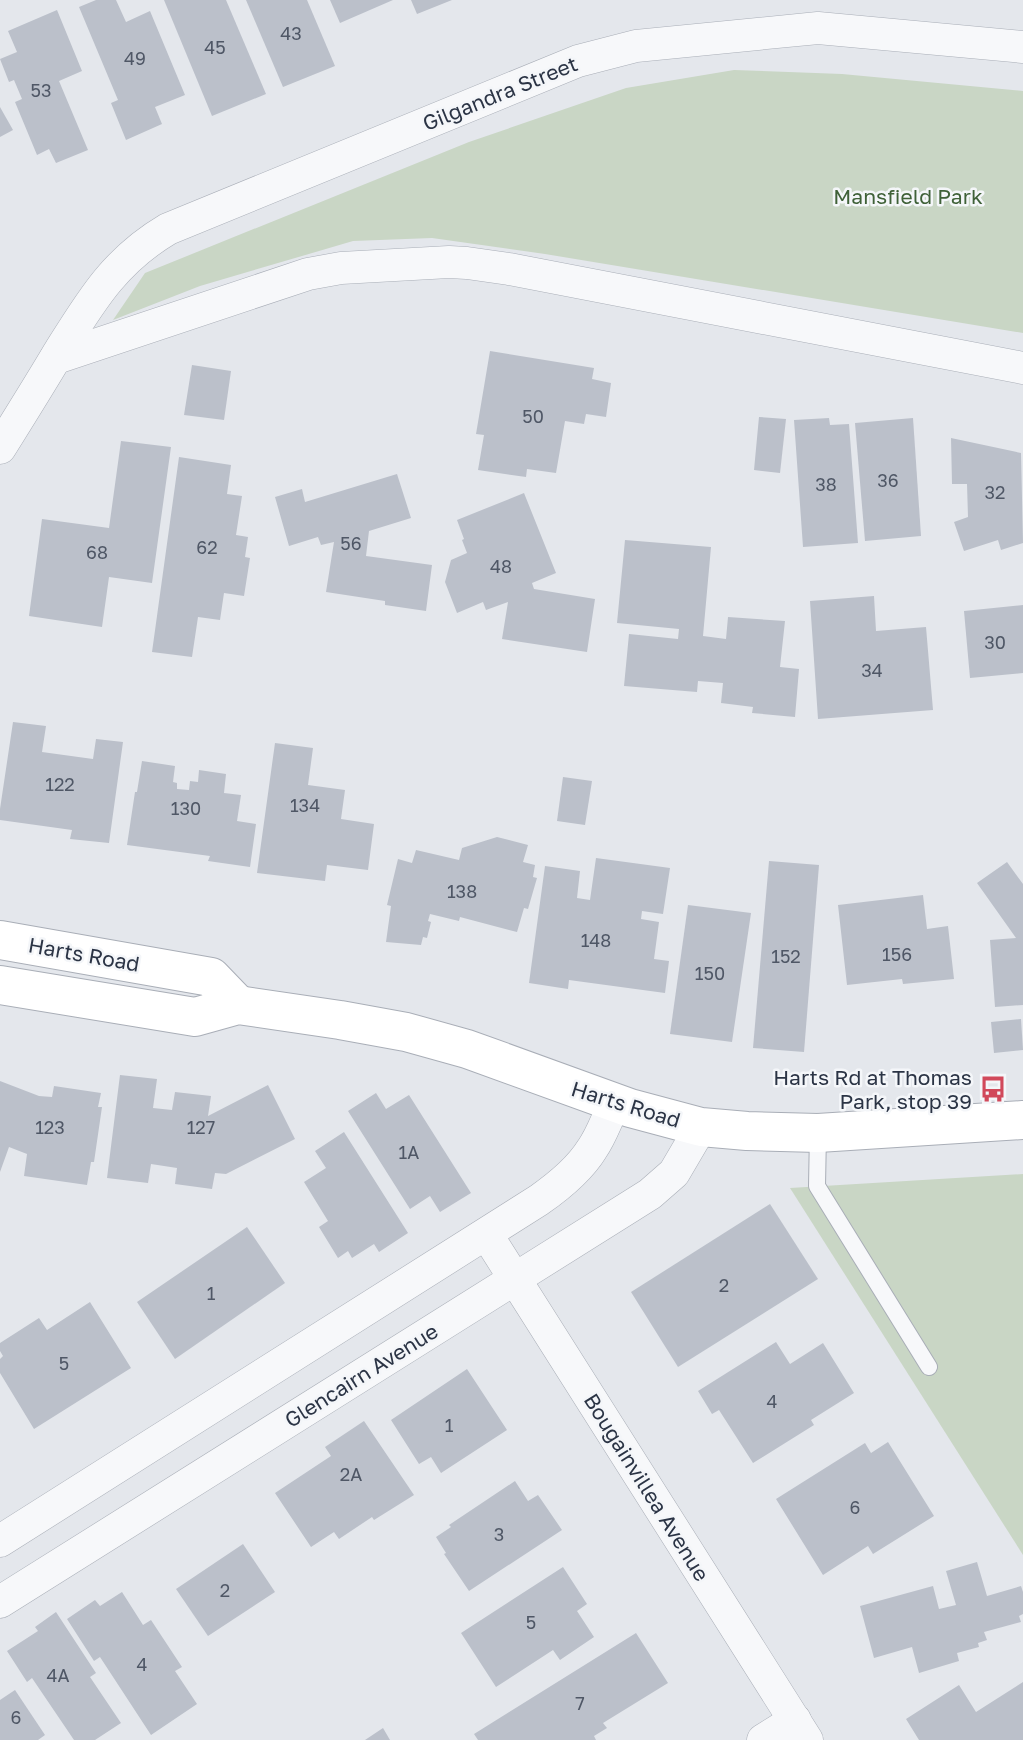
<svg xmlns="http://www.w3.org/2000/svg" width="1023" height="1740" font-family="'Golos Text',sans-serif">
<rect width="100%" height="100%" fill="#e4e7ec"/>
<g fill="#c9d6c5">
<polygon points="734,70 842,74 1023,91 1023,333 545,254 432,238 353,241 200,286 113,320 145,273 469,142 626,88"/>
<polygon points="1023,1174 1023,1555 790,1188"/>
</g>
<g fill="#bbc0ca">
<polygon points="96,0 116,0 126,22 150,11 185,95 155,107 162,124 126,140 111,103 118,100 79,7"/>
<polygon points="164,0 226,0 266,94 212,116"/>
<polygon points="246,0 307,0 335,66 283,87"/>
<polygon points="330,0 393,0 340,23"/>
<polygon points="411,0 452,0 417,14"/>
<polygon points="57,10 82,71 59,81 88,150 56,163 49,149 37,155 15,102 22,99 14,80 9,82 0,59 17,52 8,31"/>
<polygon points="0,107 13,130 0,137"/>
<polygon points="490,351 594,368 592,379 611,383 606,417 586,414 584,424 565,421 556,473 527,469 526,477 478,470 484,435 476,434"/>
<polygon points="192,365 231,371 224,420 184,415"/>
<polygon points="759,417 786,419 780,473 754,470"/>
<polygon points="829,418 830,425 849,424 858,543 803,547 794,420"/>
<polygon points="913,418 921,536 865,541 855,423"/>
<polygon points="951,438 1021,453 1023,543 1001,550 998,540 964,551 954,522 968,517 967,484 952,484"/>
<polygon points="121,441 171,447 152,583 109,577 102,627 29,616 42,519 109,528"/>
<polygon points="179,457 231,465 227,494 242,496 236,535 248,537 245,557 250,558 244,596 224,593 220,620 198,617 192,657 152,652"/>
<polygon points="397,474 411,518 369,531 366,556 432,565 426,611 385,605 385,601 326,592 334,542 321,545 318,537 289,546 275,497 302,489 305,502"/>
<polygon points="524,493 556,573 532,583 534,589 595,599 587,652 502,639 508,602 486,610 483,602 457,613 445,582 451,560 467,553 462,540 464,539 457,520"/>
<polygon points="625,540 711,547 703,636 726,639 728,617 785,621 780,667 799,669 795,717 752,713 753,707 721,703 723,683 698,681 697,692 624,686 629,634 678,639 679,629 617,623"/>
<polygon points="874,596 876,631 926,627 933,710 818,719 810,601"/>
<polygon points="1023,605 1023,673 970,678 964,611"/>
<polygon points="13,722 46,726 42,752 93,759 96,739 123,742 109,843 70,839 72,830 0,820 0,809"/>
<polygon points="275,743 313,748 308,785 345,790 341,819 374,824 368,870 327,865 325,881 257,873"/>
<polygon points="142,761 175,766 173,782 177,783 177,789 189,790 190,781 198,782 199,770 226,774 224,793 241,795 237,821 256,824 250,867 208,861 210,856 127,845 135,792 137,792"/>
<polygon points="563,777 592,781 585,825 557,821"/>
<polygon points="497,837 528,845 523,862 535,865 533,877 537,878 528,909 524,908 517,932 460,917 459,921 430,914 428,921 431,922 427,938 423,937 421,945 386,942 391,906 387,905 398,859 412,863 416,850 459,860 462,848"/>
<polygon points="596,858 670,868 663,914 642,911 641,919 659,922 654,959 669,961 665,993 569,980 568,989 529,983 545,866 580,871 577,898 590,900"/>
<polygon points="769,861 819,865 804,1052 753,1048"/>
<polygon points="1007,862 1023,884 1023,1005 995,1007 990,940 1016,938 977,883"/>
<polygon points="923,895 927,929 948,926 954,979 903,984 902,979 847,985 838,905"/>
<polygon points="688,905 751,913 732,1042 670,1034"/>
<polygon points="1021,1019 1023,1050 994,1053 991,1022"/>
<polygon points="120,1075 157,1079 153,1108 172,1110 175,1092 211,1096 208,1116 268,1085 295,1139 226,1174 215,1173 212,1189 175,1184 177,1168 151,1164 148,1183 107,1178"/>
<polygon points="0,1081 39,1096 52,1097 54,1086 101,1093 98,1107 102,1107 94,1162 91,1162 87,1185 24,1176 27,1154 9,1147 0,1172"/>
<polygon points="376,1093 386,1109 409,1095 471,1193 440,1212 430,1196 410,1209 348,1111"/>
<polygon points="344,1132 408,1233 379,1252 374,1244 352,1258 348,1251 338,1258 319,1227 328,1221 304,1182 326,1168 315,1151"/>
<polygon points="770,1204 818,1279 678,1367 631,1292"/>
<polygon points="247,1227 285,1283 175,1359 137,1302"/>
<polygon points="90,1302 131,1368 34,1429 0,1373 0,1359 3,1356 0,1351 0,1343 39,1318 47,1330"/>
<polygon points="776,1342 790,1364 823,1343 854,1393 811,1420 814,1425 753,1463 719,1410 712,1414 698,1391"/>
<polygon points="467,1369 507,1430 441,1473 431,1457 419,1464 391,1420"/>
<polygon points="364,1421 414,1495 374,1520 372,1517 339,1539 334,1532 311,1547 275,1493 331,1456 325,1447"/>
<polygon points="888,1442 934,1516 873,1554 868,1546 823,1575 776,1499 865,1443 871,1453"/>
<polygon points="515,1481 528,1501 538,1495 562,1530 469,1591 444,1554 446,1553 436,1537 451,1527 449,1525"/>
<polygon points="243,1544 275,1592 208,1636 176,1589"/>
<polygon points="977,1562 987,1596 1021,1586 1023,1592 1023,1614 1019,1616 1021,1622 984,1632 987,1640 978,1643 979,1647 957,1653 959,1661 919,1673 912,1647 874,1658 860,1606 933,1586 939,1609 956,1605 946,1571"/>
<polygon points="563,1567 587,1604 577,1611 594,1637 560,1660 553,1650 496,1687 461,1633"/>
<polygon points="122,1592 143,1625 151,1620 182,1667 175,1671 197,1704 151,1735 100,1657 94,1661 67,1619 95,1600 100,1606"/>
<polygon points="56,1612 96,1673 90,1677 121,1723 95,1740 74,1740 32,1678 27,1682 7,1651 38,1631 35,1627"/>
<polygon points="636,1633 668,1683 603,1723 607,1728 594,1736 596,1740 478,1740 474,1734"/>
<polygon points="1023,1682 1023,1740 919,1740 906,1719 959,1685 976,1712"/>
<polygon points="15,1690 45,1735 38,1740 0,1740 0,1700"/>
<polygon points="383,1728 390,1740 365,1740"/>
</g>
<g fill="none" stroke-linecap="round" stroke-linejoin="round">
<g stroke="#a9aeb7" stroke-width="18">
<polyline id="lane" points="818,1133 817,1186 929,1367"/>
</g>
<g stroke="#a9aeb7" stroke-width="33">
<g id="street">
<polyline points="56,358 308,274 341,268 449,262 467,263 509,269 1023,368"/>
<path d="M0,448C20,416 40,384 59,352C91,301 114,261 168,229L578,61L636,46L818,28L1023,47"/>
<polyline points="487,1235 807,1740"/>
<path d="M0,1541L539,1200C559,1186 579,1170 592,1149C602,1135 607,1118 615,1103"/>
<polyline points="0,1602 650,1194 674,1173 701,1127"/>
<polyline points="763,1740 795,1720"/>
</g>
</g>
<g stroke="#a9aeb7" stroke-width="40">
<g id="secondary">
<polyline points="0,940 211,977 238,1005"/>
<polyline points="0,985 195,1017 238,1005 340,1020 406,1032 467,1049 630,1108 701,1127 747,1131 818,1133 1023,1120"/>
</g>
</g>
<use href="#lane" stroke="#f7f8fa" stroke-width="16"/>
<use href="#street" stroke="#f7f8fa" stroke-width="32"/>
<use href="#secondary" stroke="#fff" stroke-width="38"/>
</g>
<defs>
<g id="bus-bare" transform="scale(2.1)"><path d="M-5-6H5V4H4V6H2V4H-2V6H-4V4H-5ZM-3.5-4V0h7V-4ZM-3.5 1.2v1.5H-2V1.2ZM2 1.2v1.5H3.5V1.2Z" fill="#d1495b" stroke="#f4f6f9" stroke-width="2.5" paint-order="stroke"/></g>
</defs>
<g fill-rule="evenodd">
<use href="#bus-bare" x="993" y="1089"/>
</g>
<g text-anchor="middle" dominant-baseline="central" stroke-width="5" stroke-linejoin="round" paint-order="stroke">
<g font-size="18" fill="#4f5766">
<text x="291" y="33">43</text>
<text x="215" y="47">45</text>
<text x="135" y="58">49</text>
<text x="41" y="90">53</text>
<text x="533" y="416">50</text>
<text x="888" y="480">36</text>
<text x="826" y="484">38</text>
<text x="995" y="492">32</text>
<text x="351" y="543">56</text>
<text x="207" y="547">62</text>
<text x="97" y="552">68</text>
<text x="501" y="566">48</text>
<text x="995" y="642">30</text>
<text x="872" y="670">34</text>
<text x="60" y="784">122</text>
<text x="305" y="805">134</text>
<text x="186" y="808">130</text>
<text x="462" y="891">138</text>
<text x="596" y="940">148</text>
<text x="897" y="954">156</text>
<text x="786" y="956">152</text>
<text x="710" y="973">150</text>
<text x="50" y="1127">123</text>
<text x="201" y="1127">127</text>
<text x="409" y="1152">1A</text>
<text x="724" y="1285">2</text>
<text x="211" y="1293">1</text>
<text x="64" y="1363">5</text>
<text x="772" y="1401">4</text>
<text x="449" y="1425">1</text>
<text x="351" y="1474">2A</text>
<text x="855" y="1507">6</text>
<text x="499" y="1534">3</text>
<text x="225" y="1590">2</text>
<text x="531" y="1622">5</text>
<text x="142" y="1664">4</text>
<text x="58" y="1675">4A</text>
<text x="580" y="1703">7</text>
<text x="16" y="1717">6</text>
</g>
<g font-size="21" fill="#2b3445" stroke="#f4f6f9">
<text transform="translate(500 93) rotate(-22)">Gilgandra Street</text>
<text transform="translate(84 954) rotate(10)">Harts Road</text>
<text transform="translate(626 1104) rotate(17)">Harts Road</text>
<text transform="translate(361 1375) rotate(-32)">Glencairn Avenue</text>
<text transform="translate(647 1487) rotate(58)">Bougainvillea Avenue</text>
</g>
<g font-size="21" fill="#3f6138" stroke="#f4f6f9">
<text x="908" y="196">Mansfield Park</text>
</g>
<g font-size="21" fill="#2b3445" stroke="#f4f6f9" text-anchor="end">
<text x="972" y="1077">Harts Rd at Thomas<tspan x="972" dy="24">Park, stop 39</tspan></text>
</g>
</g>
</svg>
